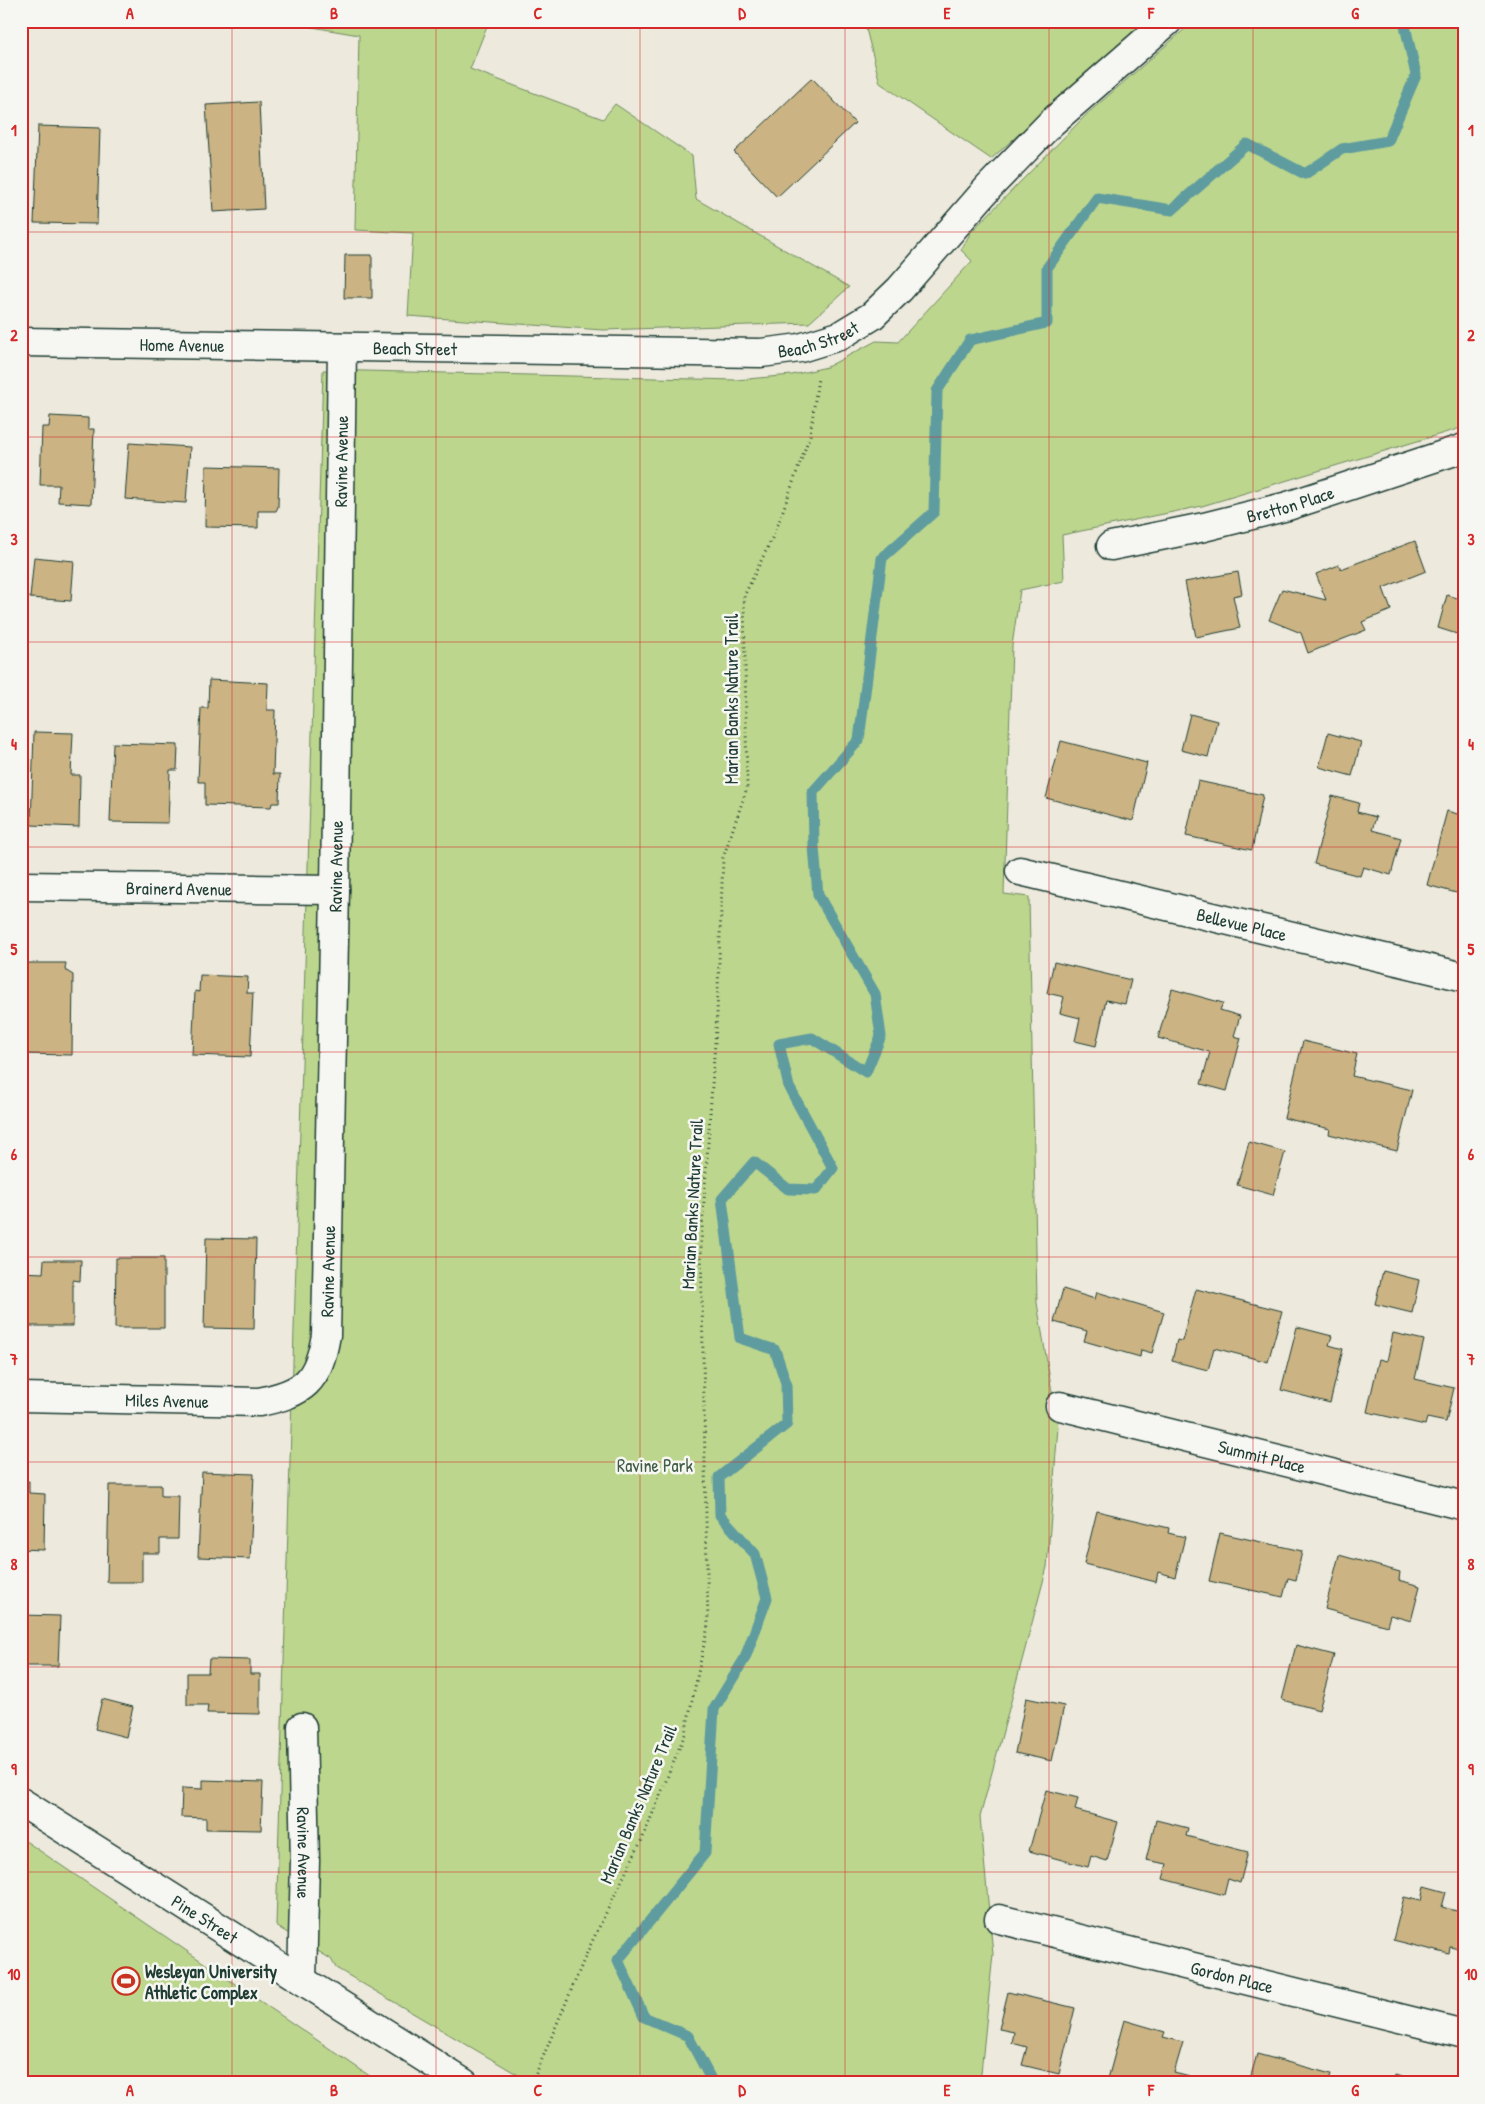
<svg xmlns="http://www.w3.org/2000/svg" width="1485" height="2104" font-family="'Patrick Hand',sans-serif">
<rect width="100%" height="100%" fill="#ede9dc"/>
<filter id="ink" filterUnits="userSpaceOnUse"><feTurbulence type="fractalNoise" baseFrequency=".02" numOctaves="2"/><feDisplacementMap in="SourceGraphic" scale="10" xChannelSelector="R" yChannelSelector="G"/><feConvolveMatrix kernelMatrix="1 2 1 2 8 2 1 2 1" color-interpolation-filters="sRGB"/></filter>
<g filter="url(#ink)">
<g fill="#bdd68d" stroke="#6e8a60">
<polygon points="277,21 489,21 470,69 603,119 615,104 692,156 696,199 849,287 809,323 603,330 408,316 413,233 355,230 359,35"/>
<polygon points="864,21 1145,21 991,159 880,83"/>
<polygon points="1194,21 1464,21 1464,427 1202,506 1062,535 1064,581 1020,590 1012,646 1004,894 1029,897 1037,1303 1058,1427 1047,1567 980,1817 993,1954 980,2083 532,2083 336,1968 331,1959 276,1926 323,370 736,380 792,375 827,367 876,341 898,342 972,261 961,250 971,232 1087,114"/>
<polygon points="21,1838 380,2083 21,2083"/>
</g>
<g fill="none" stroke-linecap="round" stroke-linejoin="round">
<polyline stroke="#5f9c9f" stroke-width="11" points="713,2083 688,2036 644,2017 618,1960 705,1853 714,1709 745,1658 767,1598 755,1554 720,1515 719,1477 787,1424 786,1383 775,1350 740,1338 722,1199 754,1162 788,1189 816,1190 833,1168 789,1087 779,1044 812,1038 866,1072 881,1036 875,994 818,895 814,847 813,792 859,740 882,558 934,512 937,391 970,340 1047,323 1047,268 1097,198 1172,210 1247,144 1305,174 1342,149 1388,141 1416,75 1404,21"/>
</g>
<g fill="#cbb383" stroke="#1f3d34">
<polygon points="812,78 855,123 777,197 734,152"/>
<polygon points="259,102 264,209 213,212 206,105"/>
<polygon points="38,126 100,128 97,224 34,223"/>
<polygon points="345,255 372,255 372,298 344,298"/>
<polygon points="50,416 88,418 88,429 94,429 91,504 58,502 59,485 40,485 42,427 49,427"/>
<polygon points="129,443 190,447 186,503 125,499"/>
<polygon points="206,466 279,468 278,507 276,511 258,511 258,528 205,527"/>
<polygon points="1415,541 1426,571 1383,588 1391,610 1362,622 1366,630 1308,653 1301,633 1269,620 1282,589 1326,600 1316,574 1339,565 1341,569"/>
<polygon points="34,557 74,561 71,601 30,598"/>
<polygon points="1238,572 1242,594 1233,596 1240,628 1196,637 1185,582"/>
<polygon points="1447,595 1464,600 1464,624 1460,635 1438,628"/>
<polygon points="209,680 268,683 267,710 275,710 273,774 280,774 279,803 272,803 271,807 205,805 205,782 198,782 201,708 208,708"/>
<polygon points="1190,714 1217,721 1208,757 1181,750"/>
<polygon points="34,732 73,733 71,775 80,775 79,827 31,825"/>
<polygon points="1328,733 1361,742 1352,776 1319,767"/>
<polygon points="1061,741 1147,763 1133,821 1046,798"/>
<polygon points="113,743 178,745 177,770 170,770 168,823 110,822"/>
<polygon points="1198,781 1263,795 1252,850 1186,836"/>
<polygon points="1332,796 1359,803 1357,812 1376,817 1372,830 1401,838 1391,875 1363,867 1360,876 1314,864"/>
<polygon points="1464,804 1464,888 1462,887 1460,894 1427,885 1447,811 1461,815"/>
<polygon points="1054,962 1131,980 1125,1004 1106,1000 1096,1046 1075,1041 1080,1018 1060,1013 1064,997 1047,993"/>
<polygon points="23,963 66,963 65,970 73,975 72,1055 22,1054"/>
<polygon points="200,975 248,977 247,993 253,993 250,1057 192,1055 195,991 199,992"/>
<polygon points="1172,989 1223,1003 1220,1010 1240,1016 1234,1036 1241,1038 1227,1091 1201,1084 1210,1052 1158,1038"/>
<polygon points="1303,1041 1357,1054 1352,1076 1412,1090 1397,1151 1329,1134 1330,1129 1284,1118"/>
<polygon points="1249,1142 1285,1152 1273,1195 1237,1185"/>
<polygon points="206,1238 256,1239 254,1329 204,1328"/>
<polygon points="116,1258 164,1258 164,1328 115,1328"/>
<polygon points="44,1260 81,1260 80,1281 73,1280 73,1326 21,1326 21,1272 43,1273"/>
<polygon points="1383,1271 1419,1280 1412,1313 1375,1304"/>
<polygon points="1063,1289 1095,1299 1097,1292 1164,1312 1152,1353 1141,1350 1140,1357 1084,1341 1087,1331 1054,1322"/>
<polygon points="1196,1289 1282,1311 1268,1362 1214,1348 1208,1370 1172,1361 1177,1340 1182,1341"/>
<polygon points="1297,1327 1332,1336 1329,1345 1343,1349 1330,1403 1281,1390"/>
<polygon points="1393,1333 1424,1340 1415,1379 1454,1388 1446,1422 1427,1418 1425,1425 1367,1412 1379,1359 1387,1361"/>
<polygon points="202,1472 254,1474 250,1559 198,1557"/>
<polygon points="21,1481 29,1481 29,1493 45,1494 44,1550 21,1549"/>
<polygon points="109,1485 161,1485 161,1496 179,1496 178,1539 160,1539 160,1553 142,1553 142,1582 107,1582"/>
<polygon points="1097,1511 1169,1528 1168,1533 1185,1537 1175,1577 1158,1572 1156,1582 1084,1564"/>
<polygon points="1220,1533 1302,1551 1296,1580 1288,1578 1283,1597 1209,1581"/>
<polygon points="1339,1555 1400,1572 1399,1580 1420,1586 1411,1621 1390,1615 1387,1626 1325,1609"/>
<polygon points="21,1615 60,1616 58,1666 21,1666"/>
<polygon points="1296,1645 1334,1655 1319,1710 1282,1700"/>
<polygon points="209,1659 250,1660 250,1674 260,1674 260,1714 207,1713 208,1705 187,1705 187,1673 208,1673"/>
<polygon points="1026,1698 1064,1706 1052,1761 1015,1753"/>
<polygon points="102,1699 133,1707 126,1737 95,1729"/>
<polygon points="203,1780 263,1782 261,1830 206,1829 206,1818 181,1817 182,1788 203,1789"/>
<polygon points="1046,1790 1078,1798 1075,1810 1118,1822 1107,1861 1091,1856 1088,1867 1029,1851"/>
<polygon points="1156,1820 1188,1828 1186,1836 1248,1852 1240,1883 1228,1879 1224,1895 1163,1879 1167,1864 1146,1860"/>
<polygon points="1424,1886 1446,1892 1442,1907 1464,1913 1463,1950 1450,1947 1449,1954 1393,1940 1404,1897 1421,1901"/>
<polygon points="1008,1992 1075,2008 1059,2074 1022,2065 1027,2047 1012,2043 1014,2032 999,2029"/>
<polygon points="1124,2020 1165,2032 1163,2037 1183,2042 1174,2073 1202,2080 1201,2083 1123,2083 1108,2079"/>
<polygon points="1257,2054 1331,2074 1328,2083 1249,2083"/>
<polygon points="1395,2075 1412,2080 1411,2083 1393,2083"/>
</g>
<g fill="none" stroke-linecap="round" stroke-linejoin="round">
<g stroke="#1f3d34" stroke-width="31">
<g id="minor">
<path id="s1" d="M21,342L761,353L800,348L839,336L872,316L900,289L989,187L1051,123L1168,21"/>
<path id="s2" d="M1111,546L1204,527L1288,506L1464,448"/>
<path id="s3" d="M1020,871L1464,977"/>
<path id="s4" d="M21,886L335,890"/>
<path id="s5" d="M21,1397L259,1402C304,1393 318,1382 326,1335L335,890L342,347"/>
<path id="s6" d="M1060,1406L1464,1506"/>
<path id="s7" d="M302,1727L305,1861L302,1980"/>
<path id="s8" d="M21,1802L464,2083"/>
<path id="s9" d="M999,1919L1464,2034"/>
</g>
</g>
<polyline stroke="#1f3d34" stroke-width="3" stroke-dasharray="1 4" stroke-linecap="butt" points="532,2083 589,1948 643,1837 685,1734 708,1626 701,1243 717,1014 723,858 747,788 744,596 776,530 810,435 818,378"/>
<use href="#minor" stroke="#f6f6f2" stroke-width="28"/>
</g>
</g>
<path fill="none" stroke="#d62828" stroke-width="1" stroke-opacity="0.55" d="M232,21V2083M436,21V2083M640,21V2083M845,21V2083M1049,21V2083M1253,21V2083M21,232H1464M21,437H1464M21,642H1464M21,847H1464M21,1052H1464M21,1257H1464M21,1462H1464M21,1667H1464M21,1872H1464"/>
<defs>
<g id="stadium-ring" transform="scale(1.4375)"><circle r="9.5" fill="#f6f6f2" stroke="#c8321e" stroke-width="1.5"/><path d="M0-5a6.5 5 0 1 0 0 10a6.5 5 0 1 0 0-10ZM-3.5-1.8h7v3.6h-7Z" fill="#c8321e"/></g>
</defs>
<g fill-rule="evenodd">
<use href="#stadium-ring" x="126" y="1981"/>
</g>
<g text-anchor="middle" dominant-baseline="central" stroke-width="5" stroke-linejoin="round" paint-order="stroke">
<g font-size="18" fill="#1f3d34" stroke="#f6f6f2">
<text stroke="none"><textPath href="#s1" startOffset="799">Beach Street</textPath></text>
<text stroke="none"><textPath href="#s1" startOffset="161">Home Avenue</textPath></text>
<text stroke="none"><textPath href="#s1" startOffset="394">Beach Street</textPath></text>
<text stroke="none"><textPath href="#s5" startOffset="1216">Ravine Avenue</textPath></text>
<text stroke="none"><textPath href="#s2" startOffset="184">Bretton Place</textPath></text>
<text transform="translate(731 699) rotate(-90)">Marian Banks Nature Trail</text>
<text stroke="none"><textPath href="#s5" startOffset="811">Ravine Avenue</textPath></text>
<text stroke="none"><textPath href="#s4" startOffset="158">Brainerd Avenue</textPath></text>
<text stroke="none"><textPath href="#s3" startOffset="228">Bellevue Place</textPath></text>
<text transform="translate(692 1204) rotate(-87)">Marian Banks Nature Trail</text>
<text stroke="none"><textPath href="#s5" startOffset="406">Ravine Avenue</textPath></text>
<text stroke="none"><textPath href="#s5" startOffset="146">Miles Avenue</textPath></text>
<text stroke="none"><textPath href="#s6" startOffset="208">Summit Place</textPath></text>
<text transform="translate(638 1804) rotate(-67)">Marian Banks Nature Trail</text>
<text stroke="none"><textPath href="#s7" startOffset="126">Ravine Avenue</textPath></text>
<text stroke="none"><textPath href="#s8" startOffset="218">Pine Street</textPath></text>
<text stroke="none"><textPath href="#s9" startOffset="240">Gordon Place</textPath></text>
</g>
<g font-size="18" fill="#3f5c46" stroke="#f6f6f2">
<text x="655" y="1465">Ravine Park</text>
</g>
<g font-size="18" font-weight="bold" fill="#1f3d34" stroke="#f6f6f2" text-anchor="start">
<text x="145" y="1971">Wesleyan University<tspan x="145" dy="21">Athletic Complex</tspan></text>
</g>
</g>
<rect width="1485" height="2104" fill="none" stroke="#f6f6f2" stroke-width="55"/>
<rect x="28" y="28" width="1430" height="2048" fill="none" stroke="#d62828" stroke-width="2"/>
<g font-size="16" text-anchor="middle" font-weight="bold" fill="#d62828">
<text x="130" y="19">A</text>
<text x="334" y="19">B</text>
<text x="538" y="19">C</text>
<text x="742" y="19">D</text>
<text x="947" y="19">E</text>
<text x="1151" y="19">F</text>
<text x="1355" y="19">G</text>
<text x="14" y="136">1</text>
<text x="1471" y="136">1</text>
<text x="14" y="341">2</text>
<text x="1471" y="341">2</text>
<text x="14" y="545">3</text>
<text x="1471" y="545">3</text>
<text x="14" y="750">4</text>
<text x="1471" y="750">4</text>
<text x="14" y="955">5</text>
<text x="1471" y="955">5</text>
<text x="14" y="1160">6</text>
<text x="1471" y="1160">6</text>
<text x="14" y="1365">7</text>
<text x="1471" y="1365">7</text>
<text x="14" y="1570">8</text>
<text x="1471" y="1570">8</text>
<text x="14" y="1775">9</text>
<text x="1471" y="1775">9</text>
<text x="14" y="1980">10</text>
<text x="1471" y="1980">10</text>
<text x="130" y="2096">A</text>
<text x="334" y="2096">B</text>
<text x="538" y="2096">C</text>
<text x="742" y="2096">D</text>
<text x="947" y="2096">E</text>
<text x="1151" y="2096">F</text>
<text x="1355" y="2096">G</text>
</g>
</svg>
